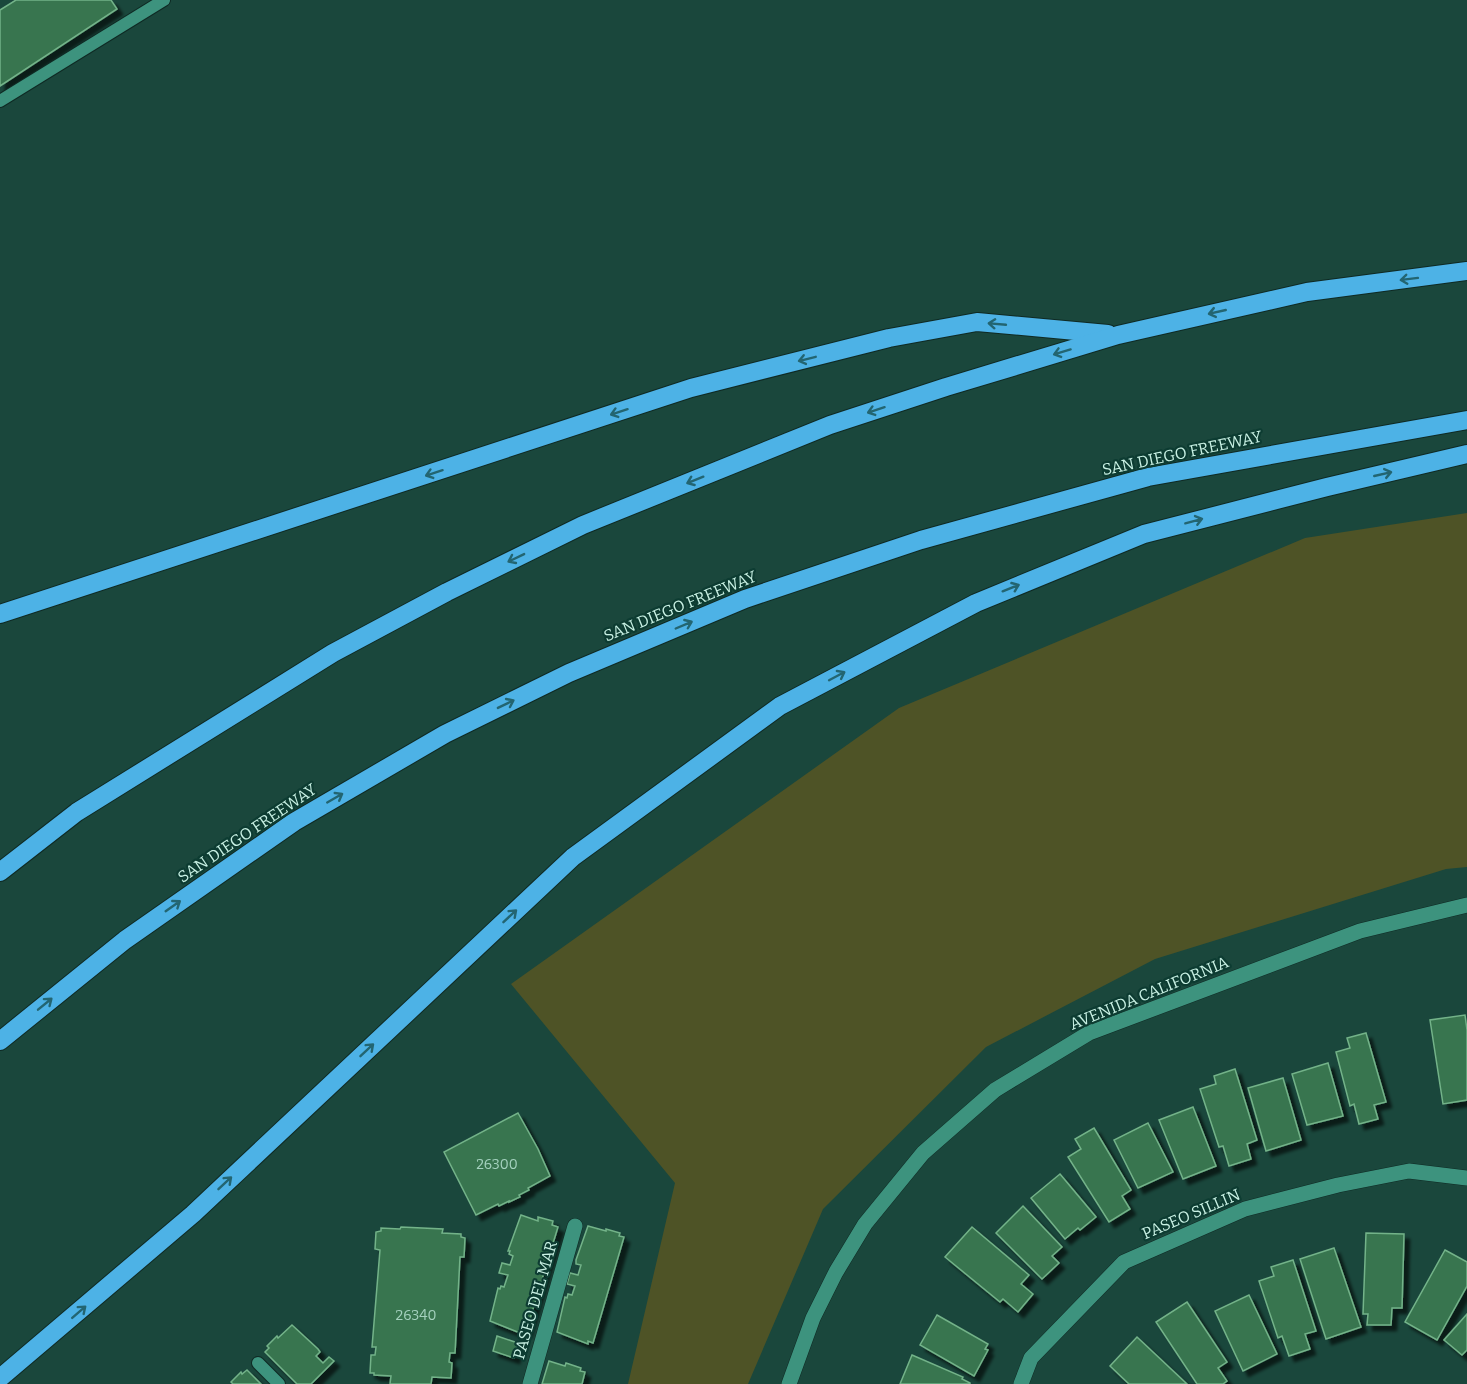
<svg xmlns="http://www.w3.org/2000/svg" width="1467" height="1384" font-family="Bitter,serif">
<defs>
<filter id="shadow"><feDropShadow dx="5.5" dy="5.5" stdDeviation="1.5" flood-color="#0009"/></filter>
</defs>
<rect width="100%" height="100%" fill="#1a473c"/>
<polygon fill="#4e5326" points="1467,513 1467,867 1446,869 1155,959 986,1047 823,1209 748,1384 628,1384 675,1183 511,984 899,708 1305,538"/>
<g fill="#39754f" stroke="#73b389" stroke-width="1.5" filter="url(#shadow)">
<polygon points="16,0 111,0 117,9 0,86 0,10"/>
<polygon points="1465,1015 1467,1030 1467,1100 1443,1104 1430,1020"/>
<polygon points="1366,1033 1386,1102 1374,1105 1378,1119 1359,1124 1354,1104 1350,1106 1336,1052 1350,1048 1347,1038"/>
<polygon points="1328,1063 1343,1116 1307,1125 1292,1074"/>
<polygon points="1235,1069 1257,1140 1247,1144 1251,1159 1229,1166 1223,1146 1219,1147 1200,1089 1216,1084 1214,1076"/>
<polygon points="1283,1078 1301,1140 1266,1151 1248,1088"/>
<polygon points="1193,1107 1216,1166 1183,1179 1159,1120"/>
<polygon points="518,1113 538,1149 550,1176 528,1188 529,1190 519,1195 520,1197 509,1202 509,1201 499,1206 498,1204 476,1215 444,1152"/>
<polygon points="1148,1123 1173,1172 1138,1188 1114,1140"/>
<polygon points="1094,1128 1131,1190 1122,1196 1130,1209 1109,1222 1068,1157 1081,1149 1075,1139"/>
<polygon points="1060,1174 1096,1217 1080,1230 1078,1228 1065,1239 1031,1198"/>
<polygon points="1023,1206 1062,1247 1052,1256 1059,1263 1042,1279 996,1233"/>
<polygon points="521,1215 538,1221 538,1217 553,1221 552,1225 558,1227 526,1332 521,1330 520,1333 490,1321 498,1288 500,1289 501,1286 504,1287 508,1275 499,1273 502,1263 510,1265 513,1256 509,1254 510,1251 508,1251"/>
<polygon points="588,1226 606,1231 606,1229 620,1233 619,1236 624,1237 593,1343 588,1341 588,1344 557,1332 565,1297 567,1298 568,1294 572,1295 575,1286 567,1284 570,1273 578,1275 581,1265 576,1264 576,1260"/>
<polygon points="401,1227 443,1229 442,1233 461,1234 461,1237 465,1238 464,1257 460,1257 455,1353 450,1353 449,1362 452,1363 451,1378 432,1377 431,1384 390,1384 391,1376 374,1375 374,1373 370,1373 371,1355 375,1355 376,1347 372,1347 380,1250 375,1249 376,1232 381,1231 381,1228 400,1229"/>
<polygon points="972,1227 1029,1275 1021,1284 1033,1294 1018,1312 1003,1299 1000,1302 945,1257"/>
<polygon points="1366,1233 1404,1234 1402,1308 1392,1308 1391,1325 1367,1325 1368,1314 1363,1314"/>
<polygon points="1334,1248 1361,1327 1326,1339 1300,1259"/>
<polygon points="1445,1250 1467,1262 1467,1286 1437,1340 1405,1322"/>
<polygon points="1293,1260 1316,1331 1305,1334 1310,1349 1289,1356 1282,1336 1278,1338 1259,1281 1274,1276 1271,1267"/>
<polygon points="1249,1295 1277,1354 1243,1371 1215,1311"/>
<polygon points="1187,1302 1227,1362 1218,1368 1227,1381 1223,1384 1197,1384 1156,1322"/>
<polygon points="1467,1314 1467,1350 1462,1355 1444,1340"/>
<polygon points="937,1315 988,1344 985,1349 988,1350 974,1376 920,1345"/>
<polygon points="292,1325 318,1349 320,1352 316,1356 323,1363 329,1357 334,1361 311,1384 297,1384 265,1352 269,1348 267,1346 277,1336 278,1338"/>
<polygon points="497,1336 518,1343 514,1358 493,1351"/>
<polygon points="1137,1337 1187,1384 1129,1384 1110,1366"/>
<polygon points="912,1355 963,1377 962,1379 970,1383 970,1384 900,1384"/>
<polygon points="549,1361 565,1366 566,1363 581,1368 580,1371 585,1372 582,1384 542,1384"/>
<polygon points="247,1370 261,1384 233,1384 231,1382 241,1372 242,1374"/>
</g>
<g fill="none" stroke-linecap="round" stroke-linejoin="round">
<g stroke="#0f2a24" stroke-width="14">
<g id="service">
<polyline points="0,101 164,0"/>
<polyline points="258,1363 279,1384"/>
</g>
</g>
<g stroke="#0f2a24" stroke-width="16">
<g id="minor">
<polyline points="530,1384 575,1226"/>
<polyline points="1021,1384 1031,1358 1124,1262 1245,1209 1338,1185 1409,1171 1467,1178"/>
</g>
</g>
<g stroke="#0f2a24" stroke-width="16">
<polyline id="tertiary" points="789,1384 813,1318 836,1272 865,1224 923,1153 995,1090 1089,1033 1360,931 1467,905"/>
</g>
<g stroke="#0f2a24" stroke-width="20">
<g id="motorway">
<polyline points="0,614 691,388 889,338 977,322 1108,334"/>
<polyline points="0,872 77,812 333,653 447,592 583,525 830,425 946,387 1118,335 1307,292 1467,271"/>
<polyline points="0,1041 125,940 294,822 445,734 569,673 745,599 921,540 1148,477 1467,420"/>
<polyline points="0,1378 193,1214 573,857 780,706 976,603 1144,534 1327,487 1467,454"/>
</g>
</g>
<use href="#service" stroke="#3d937e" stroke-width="12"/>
<use href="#minor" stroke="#3d937e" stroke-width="15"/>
<use href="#tertiary" stroke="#3d937e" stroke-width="15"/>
<use href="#motorway" stroke="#4db2e6" stroke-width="18"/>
</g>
<defs><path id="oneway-shaft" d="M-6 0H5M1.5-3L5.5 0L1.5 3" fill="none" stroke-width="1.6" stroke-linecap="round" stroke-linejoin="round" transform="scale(1.5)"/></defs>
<g stroke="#236571">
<use href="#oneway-shaft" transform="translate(1409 279) rotate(173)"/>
<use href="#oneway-shaft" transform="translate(1217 312) rotate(167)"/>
<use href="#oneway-shaft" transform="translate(997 324) rotate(-175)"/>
<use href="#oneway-shaft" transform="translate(1062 352) rotate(163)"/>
<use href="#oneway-shaft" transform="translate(807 359) rotate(166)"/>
<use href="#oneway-shaft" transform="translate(876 410) rotate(162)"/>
<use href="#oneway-shaft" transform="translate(619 412) rotate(162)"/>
<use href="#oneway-shaft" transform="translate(434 473) rotate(162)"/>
<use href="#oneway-shaft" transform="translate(1383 474) rotate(-13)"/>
<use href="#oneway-shaft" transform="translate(695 480) rotate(158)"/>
<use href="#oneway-shaft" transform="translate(1194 521) rotate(-15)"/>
<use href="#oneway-shaft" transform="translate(516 558) rotate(154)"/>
<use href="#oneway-shaft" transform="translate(1011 588) rotate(-22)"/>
<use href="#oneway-shaft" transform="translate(684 625) rotate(-23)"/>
<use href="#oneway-shaft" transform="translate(837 676) rotate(-28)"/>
<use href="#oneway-shaft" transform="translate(506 704) rotate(-26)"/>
<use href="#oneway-shaft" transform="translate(335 798) rotate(-30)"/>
<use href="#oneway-shaft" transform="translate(173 906) rotate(-35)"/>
<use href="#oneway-shaft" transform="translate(510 916) rotate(-43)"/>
<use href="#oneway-shaft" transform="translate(45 1004) rotate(-39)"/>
<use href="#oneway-shaft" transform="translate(367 1050) rotate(-43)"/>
<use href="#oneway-shaft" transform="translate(225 1183) rotate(-43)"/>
<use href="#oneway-shaft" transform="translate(79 1312) rotate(-41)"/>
</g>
<g text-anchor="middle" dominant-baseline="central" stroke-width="4.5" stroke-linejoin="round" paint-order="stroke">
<g font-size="14" fill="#a5d2bf">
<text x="497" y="1164">26300</text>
<text x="416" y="1315">26340</text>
</g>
<g font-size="16" fill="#c9f1e4" stroke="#0d3c32">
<text transform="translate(1182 453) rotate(-12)">SAN DIEGO FREEWAY</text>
<text transform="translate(680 606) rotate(-22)">SAN DIEGO FREEWAY</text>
<text transform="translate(247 833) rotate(-34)">SAN DIEGO FREEWAY</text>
<text transform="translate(1149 993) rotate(-22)">AVENIDA CALIFORNIA</text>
<text transform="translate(1191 1214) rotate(-23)">PASEO SILLIN</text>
<text transform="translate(535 1300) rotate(-74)">PASEO DEL MAR</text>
</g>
</g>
</svg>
